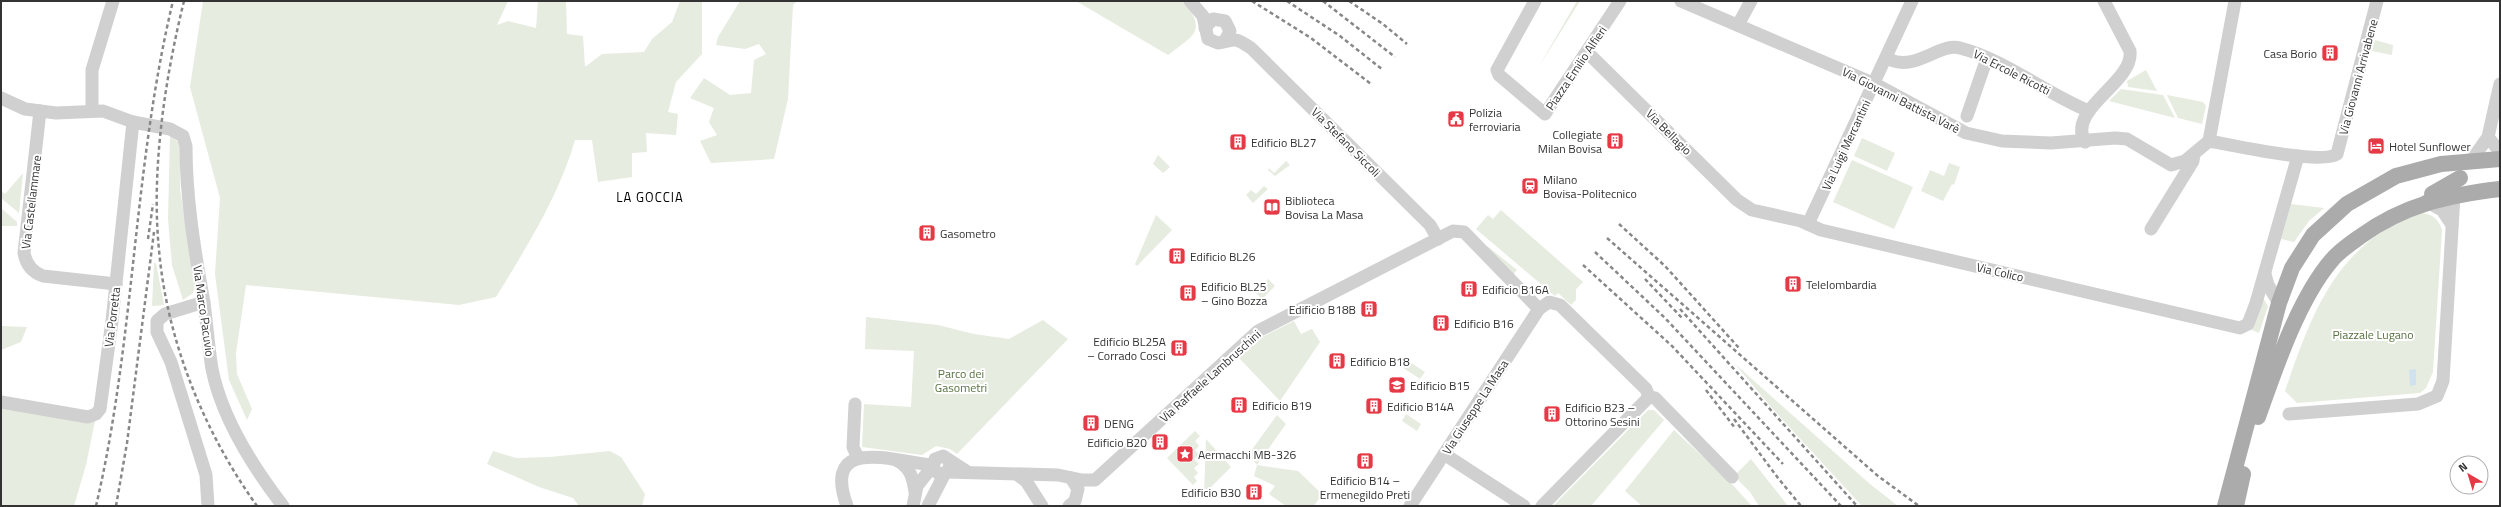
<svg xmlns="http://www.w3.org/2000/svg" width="2501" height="507" font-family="'Titillium Web',sans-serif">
<rect width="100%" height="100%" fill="#fff"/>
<g fill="#e6ecdf">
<path d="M203,1H508L497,25L508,21L536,28L538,1H566L567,34L583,36L585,67L602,54L644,52L652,39L672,22L680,1H702V54L676,82L668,112L678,114L676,135L646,133L647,152L632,153V177L598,182L592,140H575C559,196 526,248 496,297L459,305L246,285L236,353L237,374L252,409L247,420L229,380L215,274L220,198L190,87Z"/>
<polygon points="740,1 797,1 793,5 788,99 774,159 711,163 700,141 717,135 709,122 714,108 690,98 704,78 730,95 751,93 754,60 766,54 759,44 745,49 716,45 718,37"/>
<path d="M1076,1H1184C1207,32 1194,35 1168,55Z"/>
<polygon points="1577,1 1580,1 1538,68"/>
<polygon points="2375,40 2393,45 2392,55 2372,51"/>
<polygon points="2146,70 2157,91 2128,87 2127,81"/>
<polygon points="2121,89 2163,95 2175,118 2109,101"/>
<polygon points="2167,95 2203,102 2206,106 2202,124 2178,118"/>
<polygon points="170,136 180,143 180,189 195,286 193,293 183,300 172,265 168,219"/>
<polygon points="1862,138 1895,153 1887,171 1854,156"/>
<polygon points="1158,155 1170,167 1163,173 1153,164"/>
<polygon points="1852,160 1913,187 1894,229 1833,202"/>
<polygon points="1286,161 1290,165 1275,176 1268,170 1269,168 1274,173"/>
<polygon points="1949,163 1960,167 1954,185 1952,184 1943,201 1921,191 1930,170 1944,176"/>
<polygon points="23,173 19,213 1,198 1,191 5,194"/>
<polygon points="1264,186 1268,189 1253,203 1246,195 1251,190 1256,194"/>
<polygon points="2291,204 2324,208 2309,221 2294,242 2281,239"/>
<polygon points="1,208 17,222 17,226 1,226"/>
<polygon points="1501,210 1583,282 1576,289 1576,300 1571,305 1558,293 1555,296 1476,229 1488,215 1493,219"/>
<path d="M2422,213C2434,215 2438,219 2442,230L2433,372L2426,388L2420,393L2297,403L2285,391C2311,314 2338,240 2422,213Z"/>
<polygon points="1156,215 1172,230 1137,266 1135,264"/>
<polygon points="1487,246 1517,270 1512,276 1485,249"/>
<polygon points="154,263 156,263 164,305 152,306"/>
<polygon points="1268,279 1275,286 1262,299 1255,292"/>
<polygon points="2263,298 2268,306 2259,333 2250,329"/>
<polygon points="866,317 938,325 974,334 1009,339 1043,320 1068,339 957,454 950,449 936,446 922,455 862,447 864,404 911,407 914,351 865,349"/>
<polygon points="1294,321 1301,334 1312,329 1320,342 1280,401 1238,357 1258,339"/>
<polygon points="1,326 27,327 21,342 1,350"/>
<polygon points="1404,358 1425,372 1420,379 1399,365"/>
<polygon points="1735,364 1870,484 1898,506 1862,506 1770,406"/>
<polygon points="1,406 95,421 86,465 74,506 1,506"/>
<polygon points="1648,410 1654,410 1664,420 1591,506 1553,506"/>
<polygon points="1406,414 1421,424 1417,431 1402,421"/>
<polygon points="1277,415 1286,424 1257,465 1248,455"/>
<polygon points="1674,430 1729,481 1752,506 1642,506 1625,491"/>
<polygon points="1195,431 1200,436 1195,441 1199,446 1195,450 1199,455 1194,459 1199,464 1194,468 1198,473 1194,477 1197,481 1193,485 1167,458"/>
<polygon points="1206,439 1231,467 1204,494"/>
<polygon points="493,451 516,458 550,457 610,451 621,457 645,494 642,506 579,506 573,498 539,487 487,464"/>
<polygon points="1751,459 1788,506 1759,506 1750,492 1734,476"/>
<polygon points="1257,465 1298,471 1322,494 1314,506 1286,506 1269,494 1275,486 1254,476"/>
</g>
<polygon fill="#cfe2ee" points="2416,369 2416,385 2410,386 2409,370"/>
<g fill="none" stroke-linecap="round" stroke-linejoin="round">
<g stroke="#d0d0d0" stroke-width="13">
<path d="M1190,1L1203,16L1208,39L1218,43C1237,40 1232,36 1251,48L1430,225L1438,239"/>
<polyline points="1535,1 1497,70 1499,75 1545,114 1620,1"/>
<polyline points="1681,1 1875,84 1966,133 2002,141 2051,143 2115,138 2127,139 2171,165 2185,161 2209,141 2235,1"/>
<polyline points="1738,25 1751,1"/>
<polyline points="1205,28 1213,19 1225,21 1230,31 1225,41"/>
<polyline points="1587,52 1737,200 1752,210 1801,221 1821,230 2240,328 2248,324 2256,303 2298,156"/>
<path d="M1887,58C1914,74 1939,42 1960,48C2006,60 2045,93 2089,111"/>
<path d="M1,98L25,109L56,113L103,111L133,122L170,129L183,136L186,146C186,197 194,247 203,297C207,321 208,345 212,369C222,419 253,467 283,506"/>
<path d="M40,111L24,253C26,264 32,272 43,276L116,284"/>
<polyline points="92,111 92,70 113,1"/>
<polyline points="1967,116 1987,58"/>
<polyline points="2488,137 2500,152"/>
<path d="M2209,141C2230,145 2322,165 2337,154L2377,1"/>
<path d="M2085,142C2066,109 2134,83 2130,51L2104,1"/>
<polyline points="2471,161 2488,137 2500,84"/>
<polyline points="2426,201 2442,210 2452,225"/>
<polyline points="1808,224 1912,1"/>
<polyline points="2151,229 2193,161 2194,154"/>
<polyline points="2265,274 2268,285 2279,303"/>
<polyline points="204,302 165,314 157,321 157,332 171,362 206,475 208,506"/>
<polyline points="1649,397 1655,398 1732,477"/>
<polyline points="1,402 88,417 96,414 100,409 112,321 133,122"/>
<polyline points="855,404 853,447 858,458"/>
<polyline points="2289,414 2418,404 2437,396 2443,381 2454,195"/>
<polyline points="1444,454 1524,506"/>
<path d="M896,460C910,467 913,477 915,492"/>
<polyline points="949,460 950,468 945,473 939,474 933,469 935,459 943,456 966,471"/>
<polyline points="947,472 1058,475 1082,480 1095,480 1258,331 1453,231 1464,232 1539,309"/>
<polyline points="1018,475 1026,481 1042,506"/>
<path d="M847,506C821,434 896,462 932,465"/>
<polyline points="913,506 917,486 932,467"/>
<polyline points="928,506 945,473"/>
<polyline points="1069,506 1075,501 1078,489 1071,478"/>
<polyline points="1410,506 1539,309 1549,302 1560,305 1646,389 1649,397"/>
<polyline points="1542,506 1649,397"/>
</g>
<g stroke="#ababab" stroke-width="16">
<polyline points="2432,194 2460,178"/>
<path d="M2258,417C2275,369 2298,300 2331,261C2339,251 2351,243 2361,236C2404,205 2448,195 2500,189"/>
<polyline points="2225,506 2279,303 2292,268 2313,235 2347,204 2396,176 2441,164 2500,159"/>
<polyline points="2236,506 2243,474"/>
</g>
<g stroke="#888" stroke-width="2.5" stroke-dasharray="4 3" stroke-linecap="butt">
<path d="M184,1C165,78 151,170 159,250C167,341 204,432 257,506"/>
<polyline points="1252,1 1311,38 1371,84"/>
<polyline points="1287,1 1340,36 1383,70"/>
<polyline points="1323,1 1395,57"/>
<polyline points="1349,1 1383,24 1407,44"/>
<polyline points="1619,224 1665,266 1739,348"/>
<polyline points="1607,238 1878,476 1919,506"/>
<polyline points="148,239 153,204"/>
<polyline points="1595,252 1665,318 1841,506"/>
<polyline points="1583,265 1672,346 1783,464"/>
<polyline points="1645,279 1682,318"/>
<polyline points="1680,309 1857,506"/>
<polyline points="1706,390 1735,428"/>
<polyline points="1734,419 1778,478 1801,506"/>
<path d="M96,506C135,340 133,167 173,1"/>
<polyline points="116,506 127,443 154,232"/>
</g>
</g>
<defs>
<g id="building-square" transform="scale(0.9)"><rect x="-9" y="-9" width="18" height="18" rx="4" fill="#e63946" stroke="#fff"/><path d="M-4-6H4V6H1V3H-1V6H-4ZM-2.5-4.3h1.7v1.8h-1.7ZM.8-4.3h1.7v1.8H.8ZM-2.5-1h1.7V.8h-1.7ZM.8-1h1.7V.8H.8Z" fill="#fff"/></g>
<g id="civic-square" transform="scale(0.9)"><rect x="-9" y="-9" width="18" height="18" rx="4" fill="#e63946" stroke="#fff"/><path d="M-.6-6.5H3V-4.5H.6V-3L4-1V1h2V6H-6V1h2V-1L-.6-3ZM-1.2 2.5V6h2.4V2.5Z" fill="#fff"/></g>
<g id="hotel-square" transform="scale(0.9)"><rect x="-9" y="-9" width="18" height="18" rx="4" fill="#e63946" stroke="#fff"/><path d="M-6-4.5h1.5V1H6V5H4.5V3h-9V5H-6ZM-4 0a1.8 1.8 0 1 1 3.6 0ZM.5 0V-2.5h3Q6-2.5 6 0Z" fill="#fff"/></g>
<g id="station-square" transform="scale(0.9)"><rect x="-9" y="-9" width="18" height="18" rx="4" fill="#e63946" stroke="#fff"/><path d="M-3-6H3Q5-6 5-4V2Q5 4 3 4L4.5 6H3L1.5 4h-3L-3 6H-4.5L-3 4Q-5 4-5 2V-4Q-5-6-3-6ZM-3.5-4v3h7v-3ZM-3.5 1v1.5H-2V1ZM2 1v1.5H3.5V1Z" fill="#fff"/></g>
<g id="library-square" transform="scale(0.9)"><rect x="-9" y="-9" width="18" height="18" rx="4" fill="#e63946" stroke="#fff"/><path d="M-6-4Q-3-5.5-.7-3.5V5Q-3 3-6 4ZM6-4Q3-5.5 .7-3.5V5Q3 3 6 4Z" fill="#fff"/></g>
<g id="university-square" transform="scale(0.9)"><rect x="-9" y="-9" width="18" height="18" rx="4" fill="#e63946" stroke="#fff"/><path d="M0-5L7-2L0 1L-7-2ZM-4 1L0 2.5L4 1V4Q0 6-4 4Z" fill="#fff"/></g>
<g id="sight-square" transform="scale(0.9)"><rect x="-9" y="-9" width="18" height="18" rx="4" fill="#e63946" stroke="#fff"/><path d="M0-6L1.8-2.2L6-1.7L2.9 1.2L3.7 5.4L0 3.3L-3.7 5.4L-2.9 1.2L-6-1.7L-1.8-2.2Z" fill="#fff"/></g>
</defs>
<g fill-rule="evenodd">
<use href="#building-square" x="2330" y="53"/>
<use href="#civic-square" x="1456" y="119"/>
<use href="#building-square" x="1615" y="141"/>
<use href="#building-square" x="1238" y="142"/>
<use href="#hotel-square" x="2376" y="146"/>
<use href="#station-square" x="1530" y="186"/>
<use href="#library-square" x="1272" y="207"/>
<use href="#building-square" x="927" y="233"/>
<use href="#building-square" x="1177" y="256"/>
<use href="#building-square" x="1793" y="284"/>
<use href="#building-square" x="1469" y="289"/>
<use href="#building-square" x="1188" y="293"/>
<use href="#building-square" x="1369" y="309"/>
<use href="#building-square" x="1441" y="323"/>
<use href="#building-square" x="1179" y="348"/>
<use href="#building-square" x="1337" y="361"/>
<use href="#university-square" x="1397" y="385"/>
<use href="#building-square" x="1239" y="405"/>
<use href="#building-square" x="1374" y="406"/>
<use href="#building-square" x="1552" y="414"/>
<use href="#building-square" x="1091" y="423"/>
<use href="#building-square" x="1160" y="442"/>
<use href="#sight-square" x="1185" y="454"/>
<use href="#building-square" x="1365" y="461"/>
<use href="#building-square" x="1254" y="492"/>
</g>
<g text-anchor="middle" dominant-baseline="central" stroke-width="4" stroke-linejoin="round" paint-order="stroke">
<g font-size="12" fill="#333" stroke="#fff" text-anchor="start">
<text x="2317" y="53" text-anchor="end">Casa Borio</text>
<text x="1469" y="112">Polizia<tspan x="1469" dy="14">ferroviaria</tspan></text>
<text x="1602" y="134" text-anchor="end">Collegiate<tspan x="1602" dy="14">Milan Bovisa</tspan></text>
<text x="1251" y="142">Edificio BL27</text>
<text x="2389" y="146">Hotel Sunflower</text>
<text x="1543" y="179">Milano<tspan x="1543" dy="14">Bovisa-Politecnico</tspan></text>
<text x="1285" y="200">Biblioteca<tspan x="1285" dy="14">Bovisa La Masa</tspan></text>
<text x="940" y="233">Gasometro</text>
<text x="1190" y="256">Edificio BL26</text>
<text x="1806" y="284">Telelombardia</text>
<text x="1201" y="286">Edificio BL25<tspan x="1201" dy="14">– Gino Bozza</tspan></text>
<text x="1482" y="289">Edificio B16A</text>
<text x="1356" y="309" text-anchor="end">Edificio B18B</text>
<text x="1454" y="323">Edificio B16</text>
<text x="1166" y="341" text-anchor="end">Edificio BL25A<tspan x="1166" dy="14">– Corrado Cosci</tspan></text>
<text x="1350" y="361">Edificio B18</text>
<text x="1410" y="385">Edificio B15</text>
<text x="1252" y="405">Edificio B19</text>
<text x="1387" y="406">Edificio B14A</text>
<text x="1565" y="407">Edificio B23 –<tspan x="1565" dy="14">Ottorino Sesini</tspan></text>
<text x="1104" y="423">DENG</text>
<text x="1147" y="442" text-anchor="end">Edificio B20</text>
<text x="1198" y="454">Aermacchi MB-326</text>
<text x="1365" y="480" text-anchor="middle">Edificio B14 –<tspan x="1365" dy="14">Ermenegildo Preti</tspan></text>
<text x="1241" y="492" text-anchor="end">Edificio B30</text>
</g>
<g font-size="12" fill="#333" stroke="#fff">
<text transform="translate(1576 68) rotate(-56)">Piazza Emilio Alfieri</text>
<text transform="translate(2012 72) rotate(27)">Via Ercole Ricotti</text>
<text transform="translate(2358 77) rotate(-75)">Via Giovanni Arrivabene</text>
<text transform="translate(1901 100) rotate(27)">Via Giovanni Battista Varè</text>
<text transform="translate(1669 132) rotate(45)">Via Bellagio</text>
<text transform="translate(1346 142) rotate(45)">Via Stefano Siccoli</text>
<text transform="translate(1846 145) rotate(-65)">Via Luigi Mercantini</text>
<text transform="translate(31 202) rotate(-83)">Via Castellammare</text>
<text transform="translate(2000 272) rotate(13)">Via Colico</text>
<text transform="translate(204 311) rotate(82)">Via Marco Pacuvio</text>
<text transform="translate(112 317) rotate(-83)">Via Porretta</text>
<text transform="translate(1210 376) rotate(-42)">Via Raffaele Lambruschini</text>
<text transform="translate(1475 407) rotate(-57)">Via Giuseppe La Masa</text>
</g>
<g font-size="12" fill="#56703f" stroke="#fff">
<text x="2373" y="334">Piazzale Lugano</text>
<text x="961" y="373">Parco dei<tspan x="961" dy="14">Gasometri</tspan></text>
</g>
<g font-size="13" letter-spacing="1" fill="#000" stroke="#fff">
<text x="650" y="197">LA GOCCIA</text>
</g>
</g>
<rect width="2501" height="507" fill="none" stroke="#333333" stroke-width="4"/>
<g transform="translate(2469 475) rotate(322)"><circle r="19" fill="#ffffff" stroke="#adadad"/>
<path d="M0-3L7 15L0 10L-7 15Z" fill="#e63946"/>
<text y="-6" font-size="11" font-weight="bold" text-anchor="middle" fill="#333333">N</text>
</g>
</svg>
